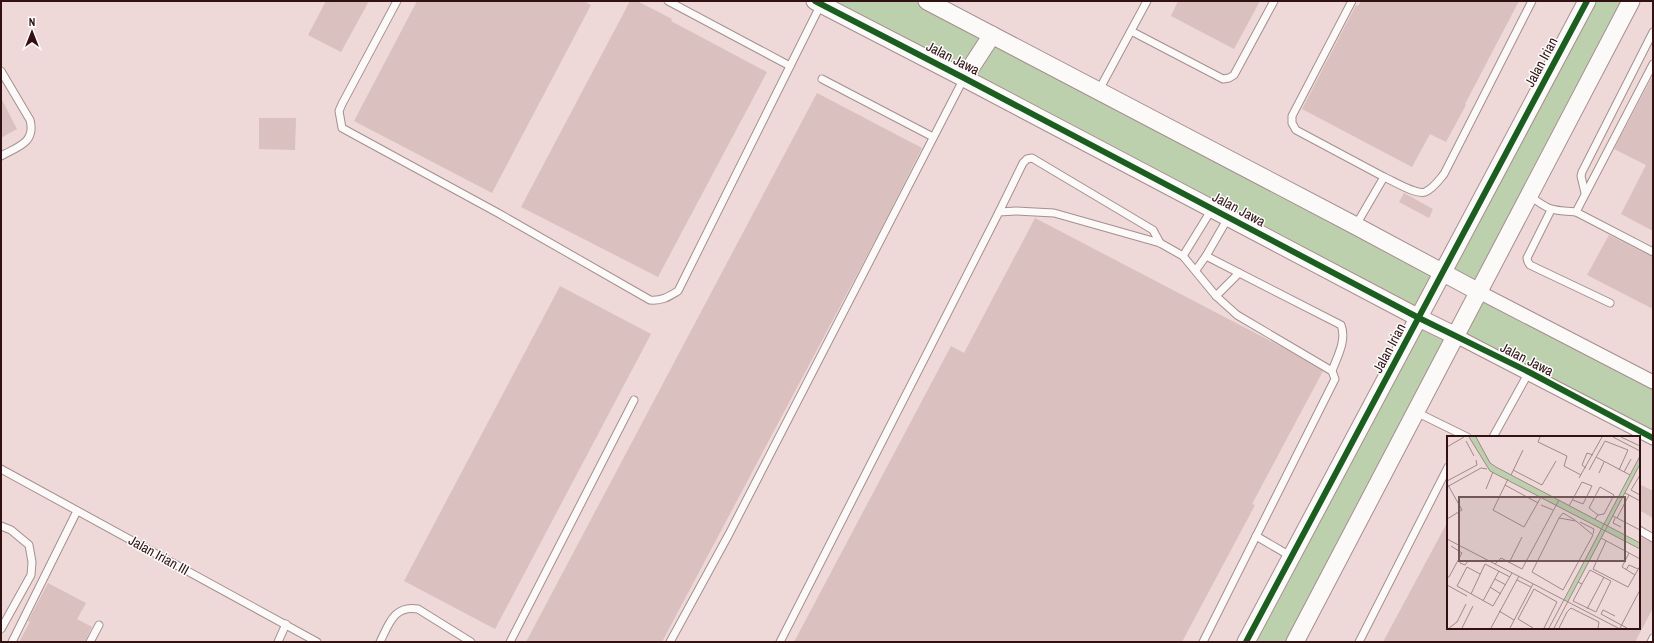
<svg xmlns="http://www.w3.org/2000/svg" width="1654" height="643" font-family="'Archivo Narrow',sans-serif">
<rect width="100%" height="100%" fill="#eed9d8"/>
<path fill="#bcd0ae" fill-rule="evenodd" d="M817,1H927L1443,272L1587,1H1631L1479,292L1653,382V439L1456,336L1295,642H1247L1418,318ZM1443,273L1479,292L1456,336L1419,318Z"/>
<g fill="#dac0bf">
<polygon points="326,1 369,1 341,52 308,35"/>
<polygon points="417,1 584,1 591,5 492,193 354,121"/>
<polygon points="630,1 637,1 672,19 671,21 767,72 658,277 521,207"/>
<polygon points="1178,1 1260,1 1234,49 1171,16"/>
<polygon points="1361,1 1519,1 1465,104 1466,105 1446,142 1430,134 1412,167 1302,109 1356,5 1358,6"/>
<polygon points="1653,75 1653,231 1621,214 1646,165 1614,149"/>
<polygon points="817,93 922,148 880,231 662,642 526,642"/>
<polygon points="1,98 17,129 1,138"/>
<polygon points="259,118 296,118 295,150 259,149"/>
<polygon points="1404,193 1433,209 1429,218 1399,202"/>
<polygon points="1035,218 1282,347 1323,371 1252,504 1255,505 1182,642 794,642 951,346 964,353"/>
<polygon points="1609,235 1653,257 1653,309 1587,275"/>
<polygon points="560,286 651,334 495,629 404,581"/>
<polygon points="1639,484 1653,491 1653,518 1639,510"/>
<polygon points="1448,521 1448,628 1639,628 1639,536 1653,543 1653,608 1635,642 1383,642"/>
<polygon points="48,583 86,603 77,619 92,627 85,642 19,642 30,622 28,621"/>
</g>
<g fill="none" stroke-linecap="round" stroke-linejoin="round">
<g stroke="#a68e8e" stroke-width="9">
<g id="service">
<path d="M397,1L342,104L339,111L342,128L498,213L650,300C662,301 668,297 678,291L821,4"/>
<polyline points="668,1 790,66"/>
<polyline points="1352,1 1292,116 1292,123 1296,130 1384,177 1356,225"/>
<polyline points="1131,31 1223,79 1229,78 1234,75 1274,1"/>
<path d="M1,71L30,120C36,143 17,147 1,156"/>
<polyline points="822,79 933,137"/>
<polyline points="1099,90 1147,1"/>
<path d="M1384,177C1393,181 1416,195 1425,192C1433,189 1439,180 1444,174L1532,1"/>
<polyline points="1585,193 1581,176 1582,172 1653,32"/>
<path d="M1530,196C1550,211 1551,210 1576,212L1653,64"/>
<polyline points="1551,210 1527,258 1528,262 1530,265 1610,303"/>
<polyline points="999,212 1023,163 1027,159 1032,158 1153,230 1160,243"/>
<polyline points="1576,212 1653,252"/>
<polyline points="1183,256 1212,209"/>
<path d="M1206,256L1341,325C1347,340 1337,357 1332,371"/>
<polyline points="1196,270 1206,256 1228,218"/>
<polyline points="1216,296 1239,273"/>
<polyline points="1416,412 1467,437"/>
<polyline points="1493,437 1529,372"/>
<polyline points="1,469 317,642"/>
<polyline points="1,526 11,530 29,545 32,562 31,575 1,629"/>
<polyline points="1639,530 1653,538"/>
<polyline points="1256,536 1292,557"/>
<polyline points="12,642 77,511"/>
<polyline points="90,642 99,625"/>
<polyline points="278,642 286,624"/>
<path d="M380,642C389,624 394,605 418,609L471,642"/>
<polyline points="510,642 634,400"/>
<polyline points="670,642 729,534 964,78"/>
<polyline points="780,642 999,212 1016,211 1054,213 1160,243 1183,256 1216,296 1237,315 1332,371 1335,379 1203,642"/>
<polyline points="1359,642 1448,467"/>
<polyline points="1651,642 1653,638"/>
</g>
</g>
<g stroke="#a68e8e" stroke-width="15">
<g id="minor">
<polyline points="1479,292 1653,382"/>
<polyline points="1456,336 1653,438"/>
</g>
</g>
<g stroke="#a68e8e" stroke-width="19">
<g id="tertiary">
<polyline points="815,1 964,78 1419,318 1456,336"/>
<polyline points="927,1 1356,226 1479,292"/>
<polyline points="964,78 992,35"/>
<polyline points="1246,642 1587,1"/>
<polyline points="1295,642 1631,1"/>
</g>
</g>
<use href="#service" stroke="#fcf9f9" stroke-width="7"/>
<use href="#minor" stroke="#fcf9f9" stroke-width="13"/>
<use href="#tertiary" stroke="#fcf9f9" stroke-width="17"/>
<g stroke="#fcfcfc" stroke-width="8">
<g id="cycleway">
<polyline points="815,1 964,78 1419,318 1529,372 1653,438"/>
<polyline points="1246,642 1587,1"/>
</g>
</g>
<use href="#cycleway" stroke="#1b5e20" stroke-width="6"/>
</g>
<g text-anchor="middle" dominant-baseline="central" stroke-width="3" stroke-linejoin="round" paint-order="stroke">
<g font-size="14" fill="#311112" stroke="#fcfcfc">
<text transform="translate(953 58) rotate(27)">Jalan Jawa</text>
<text transform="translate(1541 62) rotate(-62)">Jalan Irian</text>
<text transform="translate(1239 209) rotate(28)">Jalan Jawa</text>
<text transform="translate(1389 348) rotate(-62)">Jalan Irian</text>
<text transform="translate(1527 359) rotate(27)">Jalan Jawa</text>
<text transform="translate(159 555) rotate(29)">Jalan Irian III</text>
</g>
</g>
<g transform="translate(1447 436)">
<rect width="193" height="193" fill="#eed9d8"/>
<path d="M22,1H29L45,29L157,88L193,20V28L161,90L193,107V113L158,95L121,166L117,164L154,93L43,35Z" fill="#bcd0ae"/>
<path fill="none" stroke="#a28989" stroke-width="1" d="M22,1L43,35L193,113M29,1L43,27L49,31L193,107M93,1L91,6L120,20L117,30L134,39M166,1L193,15M174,1L193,10M19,5L27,20M0,11L17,1M149,21L183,39M139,32L135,29L140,17L146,19M66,34L95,49L109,25M142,34L158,5L181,14L172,34M177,36L184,23M152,37L157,26M64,39L76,14M193,39L184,54L193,59M132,42L155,1M61,43L46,74L77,91L94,61M0,45L30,29L29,24M58,49L91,67M0,51L34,32L40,33M39,53L46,36M182,59L193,65M94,69L106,74M122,70L135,46L145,50L136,68L126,64M166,80L170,82L182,59L178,57M112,82L129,85L146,99L116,154L85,136ZM112,82L116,77L128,84M168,82L166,87L174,91M170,82L193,94M0,83L15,74L1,49M148,83L151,79L142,72L153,51L167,59L157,78L151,79M133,86L147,93L146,98M154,102L182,117L175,131L188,139M0,103L171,192M159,105L146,133L181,151L193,130M182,117L193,123M13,125V127L18,129L22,124M62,127L75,101M48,128L54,122L75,133L112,64M179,134L182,129L191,133M33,138L20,131L10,150L46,170L65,137M0,141H2L15,117L4,110M48,143L59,149M70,144L84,151M131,146L135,148L143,134L164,145L149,176L126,165L135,148M0,149L20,160M43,151L54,158M24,158L38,128L63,141M36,165L52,135M140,173L157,141M52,175L67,184M120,176L124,172L152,186L151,192M168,180L156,174L154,178L180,192M2,192L10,186L19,168M15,192L26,170M44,192L72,140M63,192L86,148M86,192L71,183L87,153L110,166L97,192M102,192L193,20M107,192L193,28M112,192L120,176M173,192L193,154"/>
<path fill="#735757" fill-opacity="0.15" stroke="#735757" stroke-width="2" d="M12,61H178V125H12Z"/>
<rect width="193" height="193" fill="none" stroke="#311112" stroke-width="2"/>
</g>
<rect width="1654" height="643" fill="none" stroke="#311112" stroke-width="4"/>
<g transform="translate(32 32)" stroke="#fcfcfc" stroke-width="3" paint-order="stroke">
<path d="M0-3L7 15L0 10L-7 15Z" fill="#311112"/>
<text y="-6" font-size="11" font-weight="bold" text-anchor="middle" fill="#311112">N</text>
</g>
</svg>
